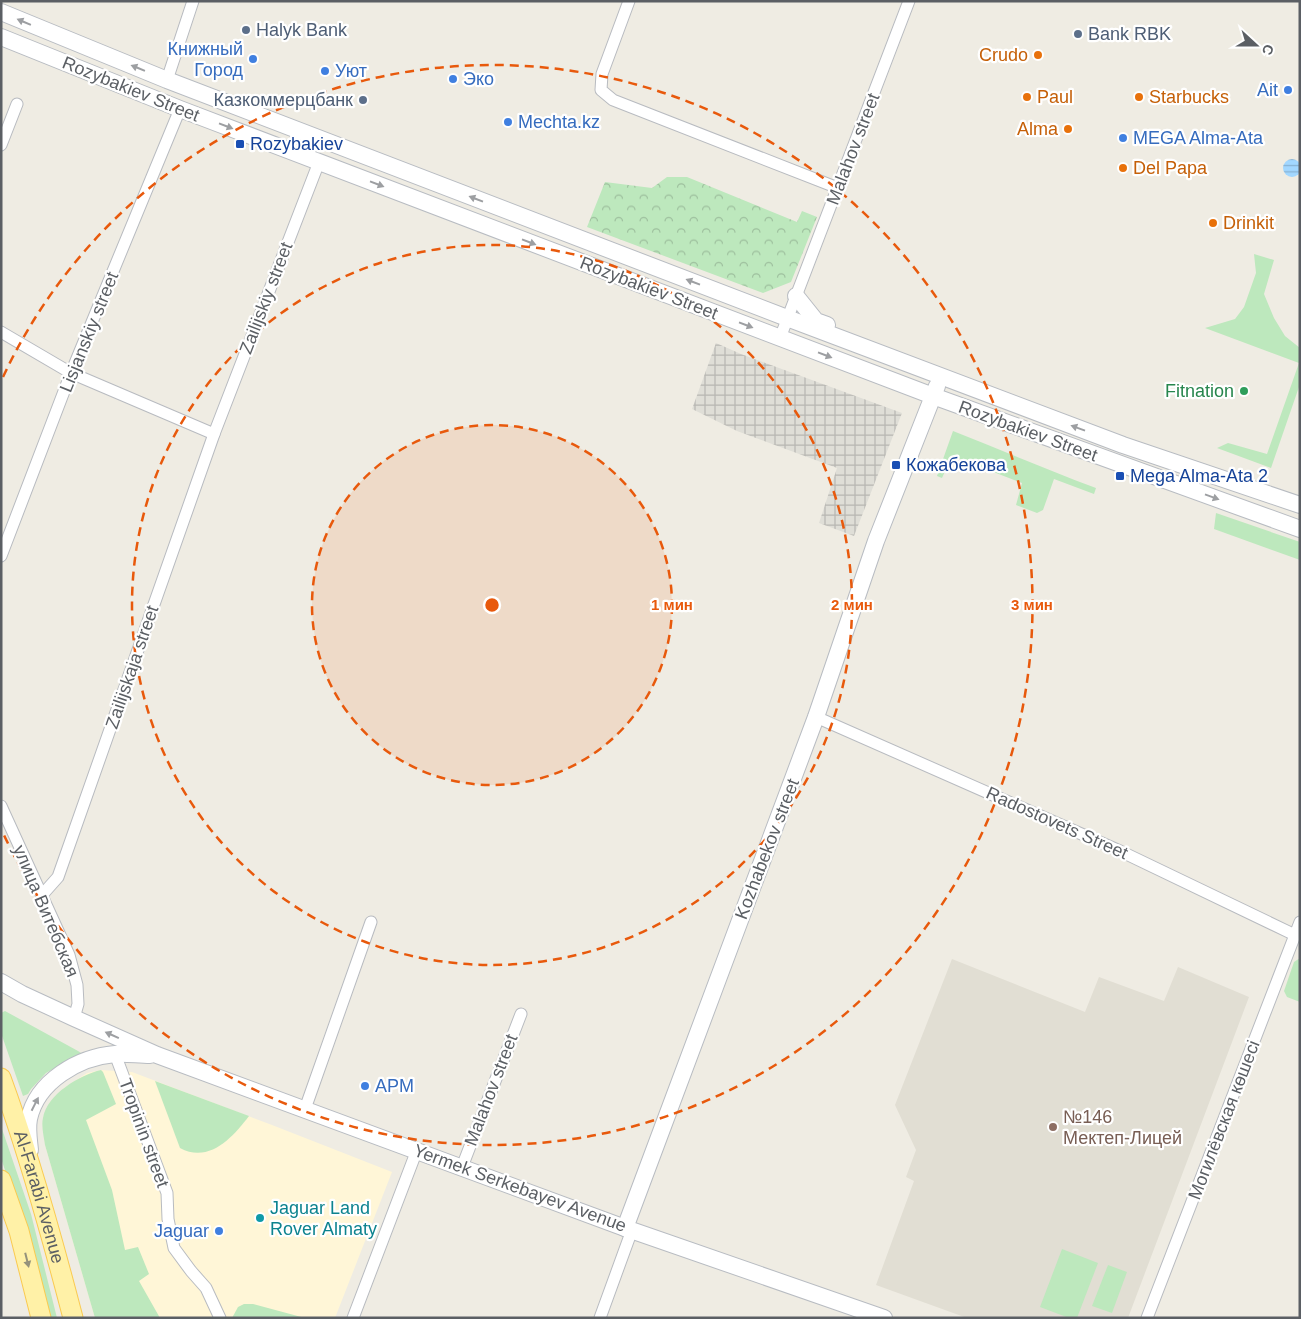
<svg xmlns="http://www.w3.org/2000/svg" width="1301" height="1319" font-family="Helvetica,sans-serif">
<defs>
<pattern id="industrial-grid" width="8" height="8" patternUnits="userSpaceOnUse" patternTransform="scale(1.25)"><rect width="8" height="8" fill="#dfded7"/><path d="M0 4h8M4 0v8" fill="none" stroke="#b8b7b2"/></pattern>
<pattern id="forest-crowns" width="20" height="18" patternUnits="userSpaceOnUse" patternTransform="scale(1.25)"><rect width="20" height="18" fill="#bde8bd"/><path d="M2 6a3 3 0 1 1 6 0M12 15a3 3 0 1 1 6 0" fill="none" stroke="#9dbf9d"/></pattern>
<pattern id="water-rules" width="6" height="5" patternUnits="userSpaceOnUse" patternTransform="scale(1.25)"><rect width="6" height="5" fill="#a2d7ff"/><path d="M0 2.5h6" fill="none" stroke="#87b2d2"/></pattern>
</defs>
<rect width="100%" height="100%" fill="#efece3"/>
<polygon fill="#fff6d7" points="101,1070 132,1072 272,1125 392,1172 335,1318 95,1318 45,1145 43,1118 50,1102 64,1088 87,1073"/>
<polygon fill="url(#industrial-grid)" points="716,343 741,354 902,413 854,536 819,523 837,468 737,431 692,409"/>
<polygon fill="#e1ded3" points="952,959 1085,1012 1099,977 1164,1001 1178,967 1249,997 1128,1318 967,1318 876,1285 914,1181 906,1177 916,1150 895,1105"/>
<g fill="#bde8bd">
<polygon points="1254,254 1274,260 1264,294 1274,318 1285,336 1300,348 1300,384 1271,468 1217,448 1228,443 1267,454 1299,363 1205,328 1235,319 1244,307 1256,273"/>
<path d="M953,431C1001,450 1048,470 1096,488L1094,494L1054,479L1043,510L1037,513L1016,505L1022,483L952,456L942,478L937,476Z"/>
<polygon points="1216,513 1300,542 1300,560 1214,529"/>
<polygon points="1300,958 1300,1002 1287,997 1284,991 1294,962"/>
<polygon points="5,1011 78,1051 81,1053 46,1073 31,1089 28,1094 23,1096 1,1033 1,1013"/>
<path d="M101,1070L103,1072L116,1104L86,1120L112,1190L125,1250L138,1247L149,1274L139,1281L160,1318H95L45,1145C44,1137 41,1126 43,1118C47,1094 80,1075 101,1070Z"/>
<path d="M155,1081L249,1116C233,1137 209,1164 180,1148Z"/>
<polygon points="1,1126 31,1214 57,1318 49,1318 20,1216 1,1158"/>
<polygon points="1062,1249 1098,1263 1077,1318 1069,1318 1040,1307"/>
<polygon points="1108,1265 1127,1272 1112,1313 1092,1306"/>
<polygon points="244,1304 253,1304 305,1318 232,1318 238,1307"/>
</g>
<polygon fill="url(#forest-crowns)" points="667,177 687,177 797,222 802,211 817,217 791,282 763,293 587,227 605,182 652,188"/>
<circle fill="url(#water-rules)" cx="1292" cy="168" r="9"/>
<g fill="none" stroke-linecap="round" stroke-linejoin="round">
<g stroke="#b8bbc0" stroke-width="13">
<g id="street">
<polyline points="629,1 602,74 601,90 613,100 838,188"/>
<polyline points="167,80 193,1"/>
<polyline points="1,145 17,104"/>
<polyline points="1,332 71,373 214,434"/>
<polyline points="780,338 909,1"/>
<polyline points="1,556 71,373 180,109"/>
<polyline points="816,717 1120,851 1295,935"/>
<polyline points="1,806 69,955 77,985 78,1004 74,1018"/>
<polyline points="42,895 58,877 214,434 319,162"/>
<polyline points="115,1054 167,1193 168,1219 174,1248 191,1271 206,1288 220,1318"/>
<polyline points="305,1109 371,922"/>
<polyline points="462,1167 521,1014"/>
<polyline points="353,1318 417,1150"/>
<polyline points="600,1318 632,1230"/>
<polyline points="1147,1318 1300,922"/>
</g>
</g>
<g stroke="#b8bcc2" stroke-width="18">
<g id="secondary">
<polyline points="1,12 167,80 787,318 1123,445 1300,505"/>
<polyline points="1,37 180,109 933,396 1300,529"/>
<polyline points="796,296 816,321 827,325"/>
<polyline points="1,982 22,994 74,1018 157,1055 625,1228 884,1318"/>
<path d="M30,1150C29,1140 27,1129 29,1119C37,1081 79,1057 115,1054C126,1053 138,1055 150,1055"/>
<polyline points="625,1228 816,717 876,541 937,386"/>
</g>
</g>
<g stroke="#faca50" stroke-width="21">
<g id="primary">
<path id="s1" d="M1,1078C30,1157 52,1237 73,1318"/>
<polyline points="1,1180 19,1231 41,1318"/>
</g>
</g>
<use href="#street" stroke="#fff" stroke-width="11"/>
<use href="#secondary" stroke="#fff" stroke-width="16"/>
<use href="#primary" stroke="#fff1a7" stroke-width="19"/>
</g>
<defs><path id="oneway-solid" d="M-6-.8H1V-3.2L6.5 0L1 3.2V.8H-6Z" transform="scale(1.25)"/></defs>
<g fill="#9d9fa2">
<use href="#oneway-solid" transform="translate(24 22) rotate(-157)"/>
<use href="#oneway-solid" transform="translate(138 68) rotate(-158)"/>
<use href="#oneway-solid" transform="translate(226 126) rotate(21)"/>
<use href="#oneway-solid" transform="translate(377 184) rotate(21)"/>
<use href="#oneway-solid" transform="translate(476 199) rotate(-159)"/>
<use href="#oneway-solid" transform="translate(529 242) rotate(21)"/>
<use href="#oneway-solid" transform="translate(693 282) rotate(-159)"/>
<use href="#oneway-solid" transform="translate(746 325) rotate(21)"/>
<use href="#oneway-solid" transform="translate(825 355) rotate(21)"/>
<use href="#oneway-solid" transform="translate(1078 428) rotate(-160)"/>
<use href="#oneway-solid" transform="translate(1212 497) rotate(20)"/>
<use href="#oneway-solid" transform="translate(112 1035) rotate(-156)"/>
<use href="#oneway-solid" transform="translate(35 1104) rotate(-63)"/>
</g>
<use fill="#94927b" href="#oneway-solid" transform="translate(27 1260) rotate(76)"/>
<circle cx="492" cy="605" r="180" fill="#e8590c" fill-opacity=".12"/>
<g fill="none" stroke="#e8590c" stroke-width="2.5" stroke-dasharray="9 6">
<circle cx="492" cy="605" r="180"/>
<circle cx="492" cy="605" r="360"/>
<path d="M3 377A540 540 0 1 1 3 833"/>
</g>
<g fill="#5c6f8a" stroke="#fff" stroke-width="2">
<circle cx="246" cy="30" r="5"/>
<circle cx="1078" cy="34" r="5"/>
<circle cx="363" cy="100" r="5"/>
</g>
<g fill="#e8710a" stroke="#fff" stroke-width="2">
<circle cx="1038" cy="55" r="5"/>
<circle cx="1027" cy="97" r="5"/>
<circle cx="1139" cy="97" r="5"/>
<circle cx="1068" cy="129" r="5"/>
<circle cx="1123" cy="168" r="5"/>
<circle cx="1213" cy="223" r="5"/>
</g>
<g fill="#3f7fe0" stroke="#fff" stroke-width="2">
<circle cx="253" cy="59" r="5"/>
<circle cx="325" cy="71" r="5"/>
<circle cx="453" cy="79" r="5"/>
<circle cx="1288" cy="90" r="5"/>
<circle cx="508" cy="122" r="5"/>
<circle cx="1123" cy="138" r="5"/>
<circle cx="365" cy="1086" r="5"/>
<circle cx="219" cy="1231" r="5"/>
</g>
<g fill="#1a4fb4" stroke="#fff" stroke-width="2">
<rect x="235" y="139" width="10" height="10" rx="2.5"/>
<rect x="891" y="460" width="10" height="10" rx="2.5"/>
<rect x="1115" y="471" width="10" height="10" rx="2.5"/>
</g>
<circle fill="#2e9e5b" stroke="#fff" stroke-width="2" cx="1244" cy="391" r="5"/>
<circle fill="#8d6e63" stroke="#fff" stroke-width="2" cx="1053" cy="1127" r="5"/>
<circle fill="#0f9aa8" stroke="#fff" stroke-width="2" cx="260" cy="1218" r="5"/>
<g text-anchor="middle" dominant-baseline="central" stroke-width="4.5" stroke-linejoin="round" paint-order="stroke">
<g font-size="18" fill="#4e5e75" stroke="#fff" text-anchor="start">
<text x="256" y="30">Halyk Bank</text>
<text x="1088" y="34">Bank RBK</text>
<text x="353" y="100" text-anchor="end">Казкоммерцбанк</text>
</g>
<g font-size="18" fill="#366cbe" stroke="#fff" text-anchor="start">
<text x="243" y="49" text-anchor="end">Книжный<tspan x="243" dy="21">Город</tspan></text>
<text x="335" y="71">Уют</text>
<text x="463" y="79">Эко</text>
<text x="1278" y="90" text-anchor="end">Ait</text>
<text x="518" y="122">Mechta.kz</text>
<text x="1133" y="138">MEGA Alma-Ata</text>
<text x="375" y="1086">APM</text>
<text x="209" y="1231" text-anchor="end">Jaguar</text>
</g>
<g font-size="18" fill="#c56008" stroke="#fff" text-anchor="start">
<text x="1028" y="55" text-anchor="end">Crudo</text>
<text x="1037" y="97">Paul</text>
<text x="1149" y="97">Starbucks</text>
<text x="1058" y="129" text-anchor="end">Alma</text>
<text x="1133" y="168">Del Papa</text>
<text x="1223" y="223">Drinkit</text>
</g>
<g font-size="18" fill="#5b5f64" stroke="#fff">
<text transform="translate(131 89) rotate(22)">Rozybakiev Street</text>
<text transform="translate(853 149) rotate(-69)">Malahov street</text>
<text transform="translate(649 288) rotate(21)">Rozybakiev Street</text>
<text transform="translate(266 298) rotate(-69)">Zailijskiy street</text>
<text transform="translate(89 332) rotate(-68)">Lisjanskiy street</text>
<text transform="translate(1028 431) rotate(20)">Rozybakiev Street</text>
<text transform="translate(132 667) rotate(-71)">Zailijskaja street</text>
<text transform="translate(1057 823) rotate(24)">Radostovets Street</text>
<text transform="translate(767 849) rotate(-69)">Kozhabekov street</text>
<text transform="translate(46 911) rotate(67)">улица Витебская</text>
<text transform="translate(491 1090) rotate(-69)">Malahov street</text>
<text transform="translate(1224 1120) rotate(-69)">Могилёвская көшесі</text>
<text transform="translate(144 1133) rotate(70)">Tropinin street</text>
<text transform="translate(520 1188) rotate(20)">Yermek Serkebayev Avenue</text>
<text stroke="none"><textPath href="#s1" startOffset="125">Al-Farabi Avenue</textPath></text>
</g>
<g font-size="18" fill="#164399" stroke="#fff" text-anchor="start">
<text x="250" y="144">Rozybakiev</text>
<text x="906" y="465">Кожабекова</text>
<text x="1130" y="476">Mega Alma-Ata 2</text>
</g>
<g font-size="18" fill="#27864d" stroke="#fff" text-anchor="end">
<text x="1234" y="391">Fitnation</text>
</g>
<g font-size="18" fill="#785e54" stroke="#fff" text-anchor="start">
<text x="1063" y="1117">№146<tspan x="1063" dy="21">Мектеп-Лицей</tspan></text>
</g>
<g font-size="18" fill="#0d838f" stroke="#fff" text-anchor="start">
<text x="270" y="1208">Jaguar Land<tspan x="270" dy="21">Rover Almaty</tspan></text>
</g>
</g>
<circle cx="492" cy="605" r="8" fill="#e8590c" stroke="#fff" stroke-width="2.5"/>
<g font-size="15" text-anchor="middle" font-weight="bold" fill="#e8590c" stroke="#fff" stroke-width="4.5" stroke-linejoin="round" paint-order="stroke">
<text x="672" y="610">1 мин</text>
<text x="852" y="610">2 мин</text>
<text x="1032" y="610">3 мин</text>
</g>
<rect width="1301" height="1319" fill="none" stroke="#5b5f64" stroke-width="5"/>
<g transform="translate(1256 45) rotate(111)" stroke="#ffffff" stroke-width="4" paint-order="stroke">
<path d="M0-4L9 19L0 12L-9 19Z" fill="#5b5f64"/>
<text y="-8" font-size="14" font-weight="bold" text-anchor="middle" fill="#5b5f64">С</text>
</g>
</svg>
